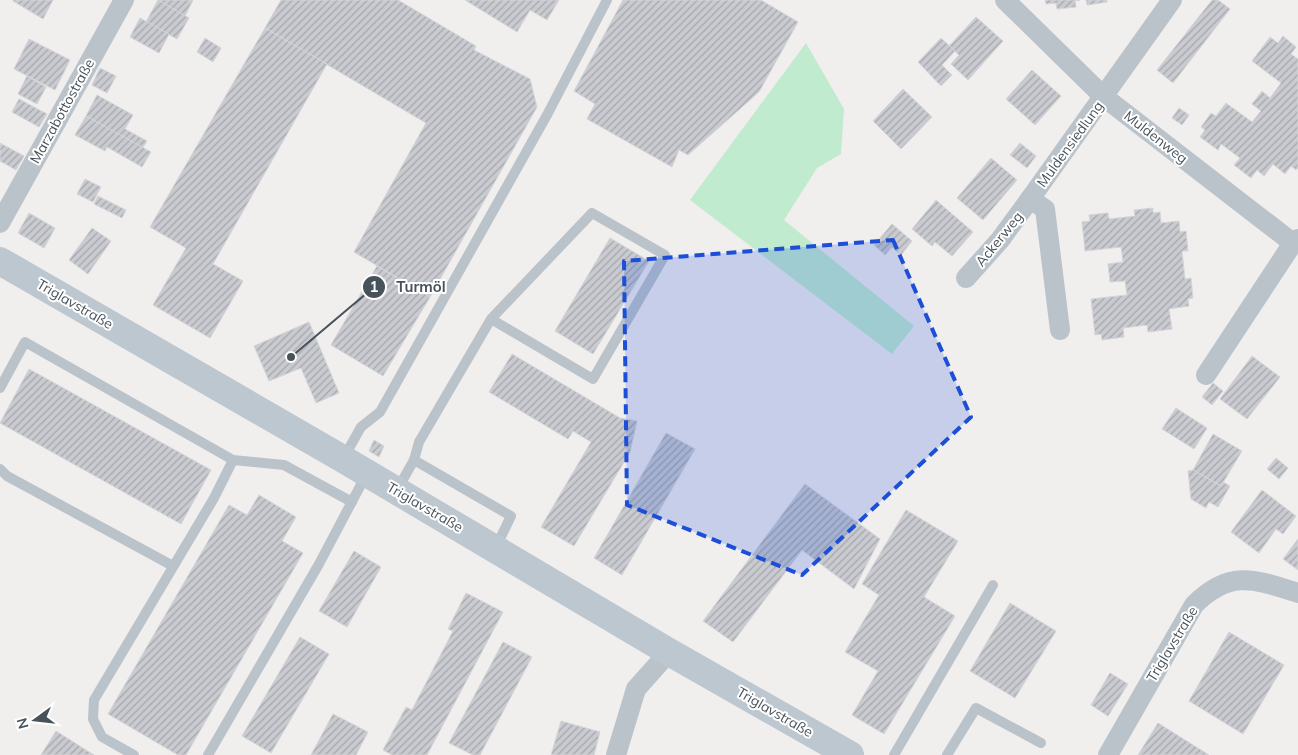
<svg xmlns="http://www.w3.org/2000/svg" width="1298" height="755" font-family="Mulish,sans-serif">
<defs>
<pattern id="building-hatch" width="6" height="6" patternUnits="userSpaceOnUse" patternTransform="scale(1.25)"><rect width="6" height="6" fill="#c9cbd0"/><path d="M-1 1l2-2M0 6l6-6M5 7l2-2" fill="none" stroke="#a5a7ac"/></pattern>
</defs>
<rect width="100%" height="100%" fill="#f1eeee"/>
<polygon fill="#c0ebcf" points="806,43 844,109 841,154 817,168 784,220 914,326 892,354 690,200"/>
<g fill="url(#building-hatch)" stroke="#d3d5d9">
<polygon points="13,0 53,0 43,19 13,1"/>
<polygon points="157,0 193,0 185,16"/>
<polygon points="158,0 189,18 177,39 146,22"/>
<polygon points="281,0 398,0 476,46 474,50 530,79 537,107 430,297 354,252 426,123 265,28"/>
<polygon points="465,0 559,0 547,20 530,10 517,32"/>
<polygon points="623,0 761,0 798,22 759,92 688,155 679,150 672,167 587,119 595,104 574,91"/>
<polygon points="1045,0 1080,0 1075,1 1076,7 1057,9 1056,3 1046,4"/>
<polygon points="1086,0 1107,0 1107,2 1087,5"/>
<polygon points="1212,0 1218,0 1230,9 1173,83 1157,70"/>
<polygon points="976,17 1003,41 968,80 951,64 959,55 949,46"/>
<polygon points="140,18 169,34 159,53 130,37"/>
<polygon points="265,28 327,64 213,264 243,281 210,338 153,305 186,248 150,227"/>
<polygon points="1283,36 1296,47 1291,54 1298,59 1298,168 1296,170 1291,166 1285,174 1273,164 1264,176 1257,170 1251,178 1234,165 1240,158 1221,144 1218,150 1200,137 1205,130 1201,127 1211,113 1216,116 1226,103 1252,122 1261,111 1252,104 1262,91 1270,98 1281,83 1252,61 1270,37 1278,43"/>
<polygon points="205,38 221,48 213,62 197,52"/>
<polygon points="941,38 955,51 942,65 952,75 941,86 918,62"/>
<polygon points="29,39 70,60 55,90 14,69"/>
<polygon points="100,68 116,76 107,93 92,85"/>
<polygon points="1032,70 1061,96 1035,125 1006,99"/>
<polygon points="27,76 46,87 37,104 18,94"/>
<polygon points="903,89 932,117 901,149 873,121"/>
<polygon points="97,95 133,115 125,129 147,141 142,149 86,116"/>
<polygon points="19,99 47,114 39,127 12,112"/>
<polygon points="1179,108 1189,115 1182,125 1172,118"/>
<polygon points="86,116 151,152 142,167 107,147 105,151 75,135"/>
<polygon points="0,143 24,156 16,170 0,161"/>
<polygon points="1020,143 1036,156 1027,168 1010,155"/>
<polygon points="991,158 1017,180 983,220 957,198"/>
<polygon points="85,179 101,187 93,202 77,194"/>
<polygon points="98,196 126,210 122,218 94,204"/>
<polygon points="936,200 973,232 952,256 935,242 932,246 912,229"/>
<polygon points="1153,208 1153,213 1160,212 1161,223 1179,221 1180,232 1186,231 1188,251 1182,251 1185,279 1191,278 1193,298 1188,299 1189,306 1169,309 1172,329 1148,332 1147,325 1123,328 1124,337 1102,340 1101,334 1095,335 1091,299 1127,295 1125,281 1110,282 1108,264 1123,262 1121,247 1085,251 1082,222 1090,221 1089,215 1108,213 1109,219 1135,216 1134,210"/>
<polygon points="29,213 55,228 44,248 18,233"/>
<polygon points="892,224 912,241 901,255 892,247 885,255 874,245"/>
<polygon points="92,228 111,241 88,274 69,260"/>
<polygon points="610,238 649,261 593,354 555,331"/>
<polygon points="377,266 430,297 383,376 331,345"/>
<polygon points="309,322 339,393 316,403 301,368 269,381 254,346"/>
<polygon points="512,354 620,418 637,421 630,452 574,546 541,527 591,442 573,431 568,439 489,392"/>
<polygon points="1252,356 1280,377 1247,419 1220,399"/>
<polygon points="29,369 211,470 181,524 0,423"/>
<polygon points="1213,383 1223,391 1212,405 1202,397"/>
<polygon points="1176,408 1207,428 1194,449 1162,429"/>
<polygon points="666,433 695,449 622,575 594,558"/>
<polygon points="1213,434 1242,451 1221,486 1193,470"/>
<polygon points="374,440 384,446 379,457 369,451"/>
<polygon points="1276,458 1288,468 1279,479 1267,469"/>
<polygon points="1193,470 1221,486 1223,482 1230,486 1218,507 1209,502 1206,508 1191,499 1188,471"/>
<polygon points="805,484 880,539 854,589 802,550 733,642 703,621"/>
<polygon points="1262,490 1296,516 1283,534 1276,529 1259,553 1231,532"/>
<polygon points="259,495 296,517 282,541 303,553 186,755 178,755 108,714 229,505 247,515"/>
<polygon points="906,510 958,541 924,597 955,616 884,734 852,715 878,671 845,652 879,595 862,584"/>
<polygon points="1298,539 1298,570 1283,559"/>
<polygon points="354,551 381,567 347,627 319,611"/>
<polygon points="466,593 503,612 427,755 392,755 383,750 406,707 412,710 453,631 448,629"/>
<polygon points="1010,603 1056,631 1015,698 970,671"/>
<polygon points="1229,632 1284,665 1243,734 1189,701"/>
<polygon points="300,637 329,654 271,753 242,736"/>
<polygon points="503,642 532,657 480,755 473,755 449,743"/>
<polygon points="1110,673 1128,684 1108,716 1091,705"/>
<polygon points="333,714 368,732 356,755 311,755"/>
<polygon points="561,721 600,732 594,755 551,755"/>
<polygon points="1158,723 1209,755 1138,755"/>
<polygon points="56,731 94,755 41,755"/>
</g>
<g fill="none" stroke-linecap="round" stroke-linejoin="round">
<g stroke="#bbc3ca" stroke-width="10">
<polyline points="0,388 25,342 233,460 284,465 352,502"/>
<polyline points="343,459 361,427 380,412 547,115 607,0"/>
<polyline points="414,460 419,442 491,319 593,379 665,255 592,213 491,319"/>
<polyline points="0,469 7,476 173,566"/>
<polyline points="397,490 414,460 511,516 496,547"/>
<polyline points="134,755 102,737 93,719 94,700 214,498 233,460"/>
<polyline points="208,755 319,564 366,475"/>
<polyline points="894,755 993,585"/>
<polyline points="947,755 976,708 1041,743"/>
</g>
<g stroke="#bbc3ca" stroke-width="20">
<polyline points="1005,0 1104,97 1293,243"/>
<polyline points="0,223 124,0"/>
<polyline points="966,278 1000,240 1030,199"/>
<polyline points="1060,330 1045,209 1030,199 1172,0"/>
<polyline points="1206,375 1293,243 1298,239"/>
<polyline points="616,755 636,689 669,652"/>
<path d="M1108,755L1194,605C1230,569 1254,579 1298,593"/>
</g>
<polyline stroke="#bdc7d0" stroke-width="28" points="0,261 343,459 669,652 850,755"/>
</g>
<path fill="#1d4ed8" fill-opacity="0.2" stroke="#1d4ed8" stroke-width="4" stroke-dasharray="10 6" stroke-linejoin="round" d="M893,240L971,417L802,575L627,505L624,261Z"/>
<g text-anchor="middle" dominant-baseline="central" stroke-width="4" stroke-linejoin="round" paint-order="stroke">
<g font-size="14" fill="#48525a" stroke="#fff">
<text transform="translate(62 111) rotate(-61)">Marzabottostraße</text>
<text transform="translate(1156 137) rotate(38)">Muldenweg</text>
<text transform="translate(1070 144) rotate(-54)">Muldensiedlung</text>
<text transform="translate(999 239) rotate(-51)">Ackerweg</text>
<text transform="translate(75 304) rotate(30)">Triglavstraße</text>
<text transform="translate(425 507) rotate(30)">Triglavstraße</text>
<text transform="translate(1172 644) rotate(-59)">Triglavstraße</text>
<text transform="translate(775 712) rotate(30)">Triglavstraße</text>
</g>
</g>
<path fill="none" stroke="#48525a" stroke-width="2" d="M291 357L374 287"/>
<g fill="#48525a" stroke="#fff" stroke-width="2">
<circle cx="291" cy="357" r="5"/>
<circle cx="374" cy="287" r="12"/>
</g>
<g font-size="15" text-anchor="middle" font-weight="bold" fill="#fff">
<text x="374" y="292">1</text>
</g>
<g font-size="15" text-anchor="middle" font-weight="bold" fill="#48525a" stroke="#fff" stroke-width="4" stroke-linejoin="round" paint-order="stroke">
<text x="421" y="292">Turmöl</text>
</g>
<g transform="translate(35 720) rotate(255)" stroke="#ffffff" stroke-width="4" paint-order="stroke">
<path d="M0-4L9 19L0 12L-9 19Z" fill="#48525a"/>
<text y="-8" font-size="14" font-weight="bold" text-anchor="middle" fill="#48525a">N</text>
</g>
</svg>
